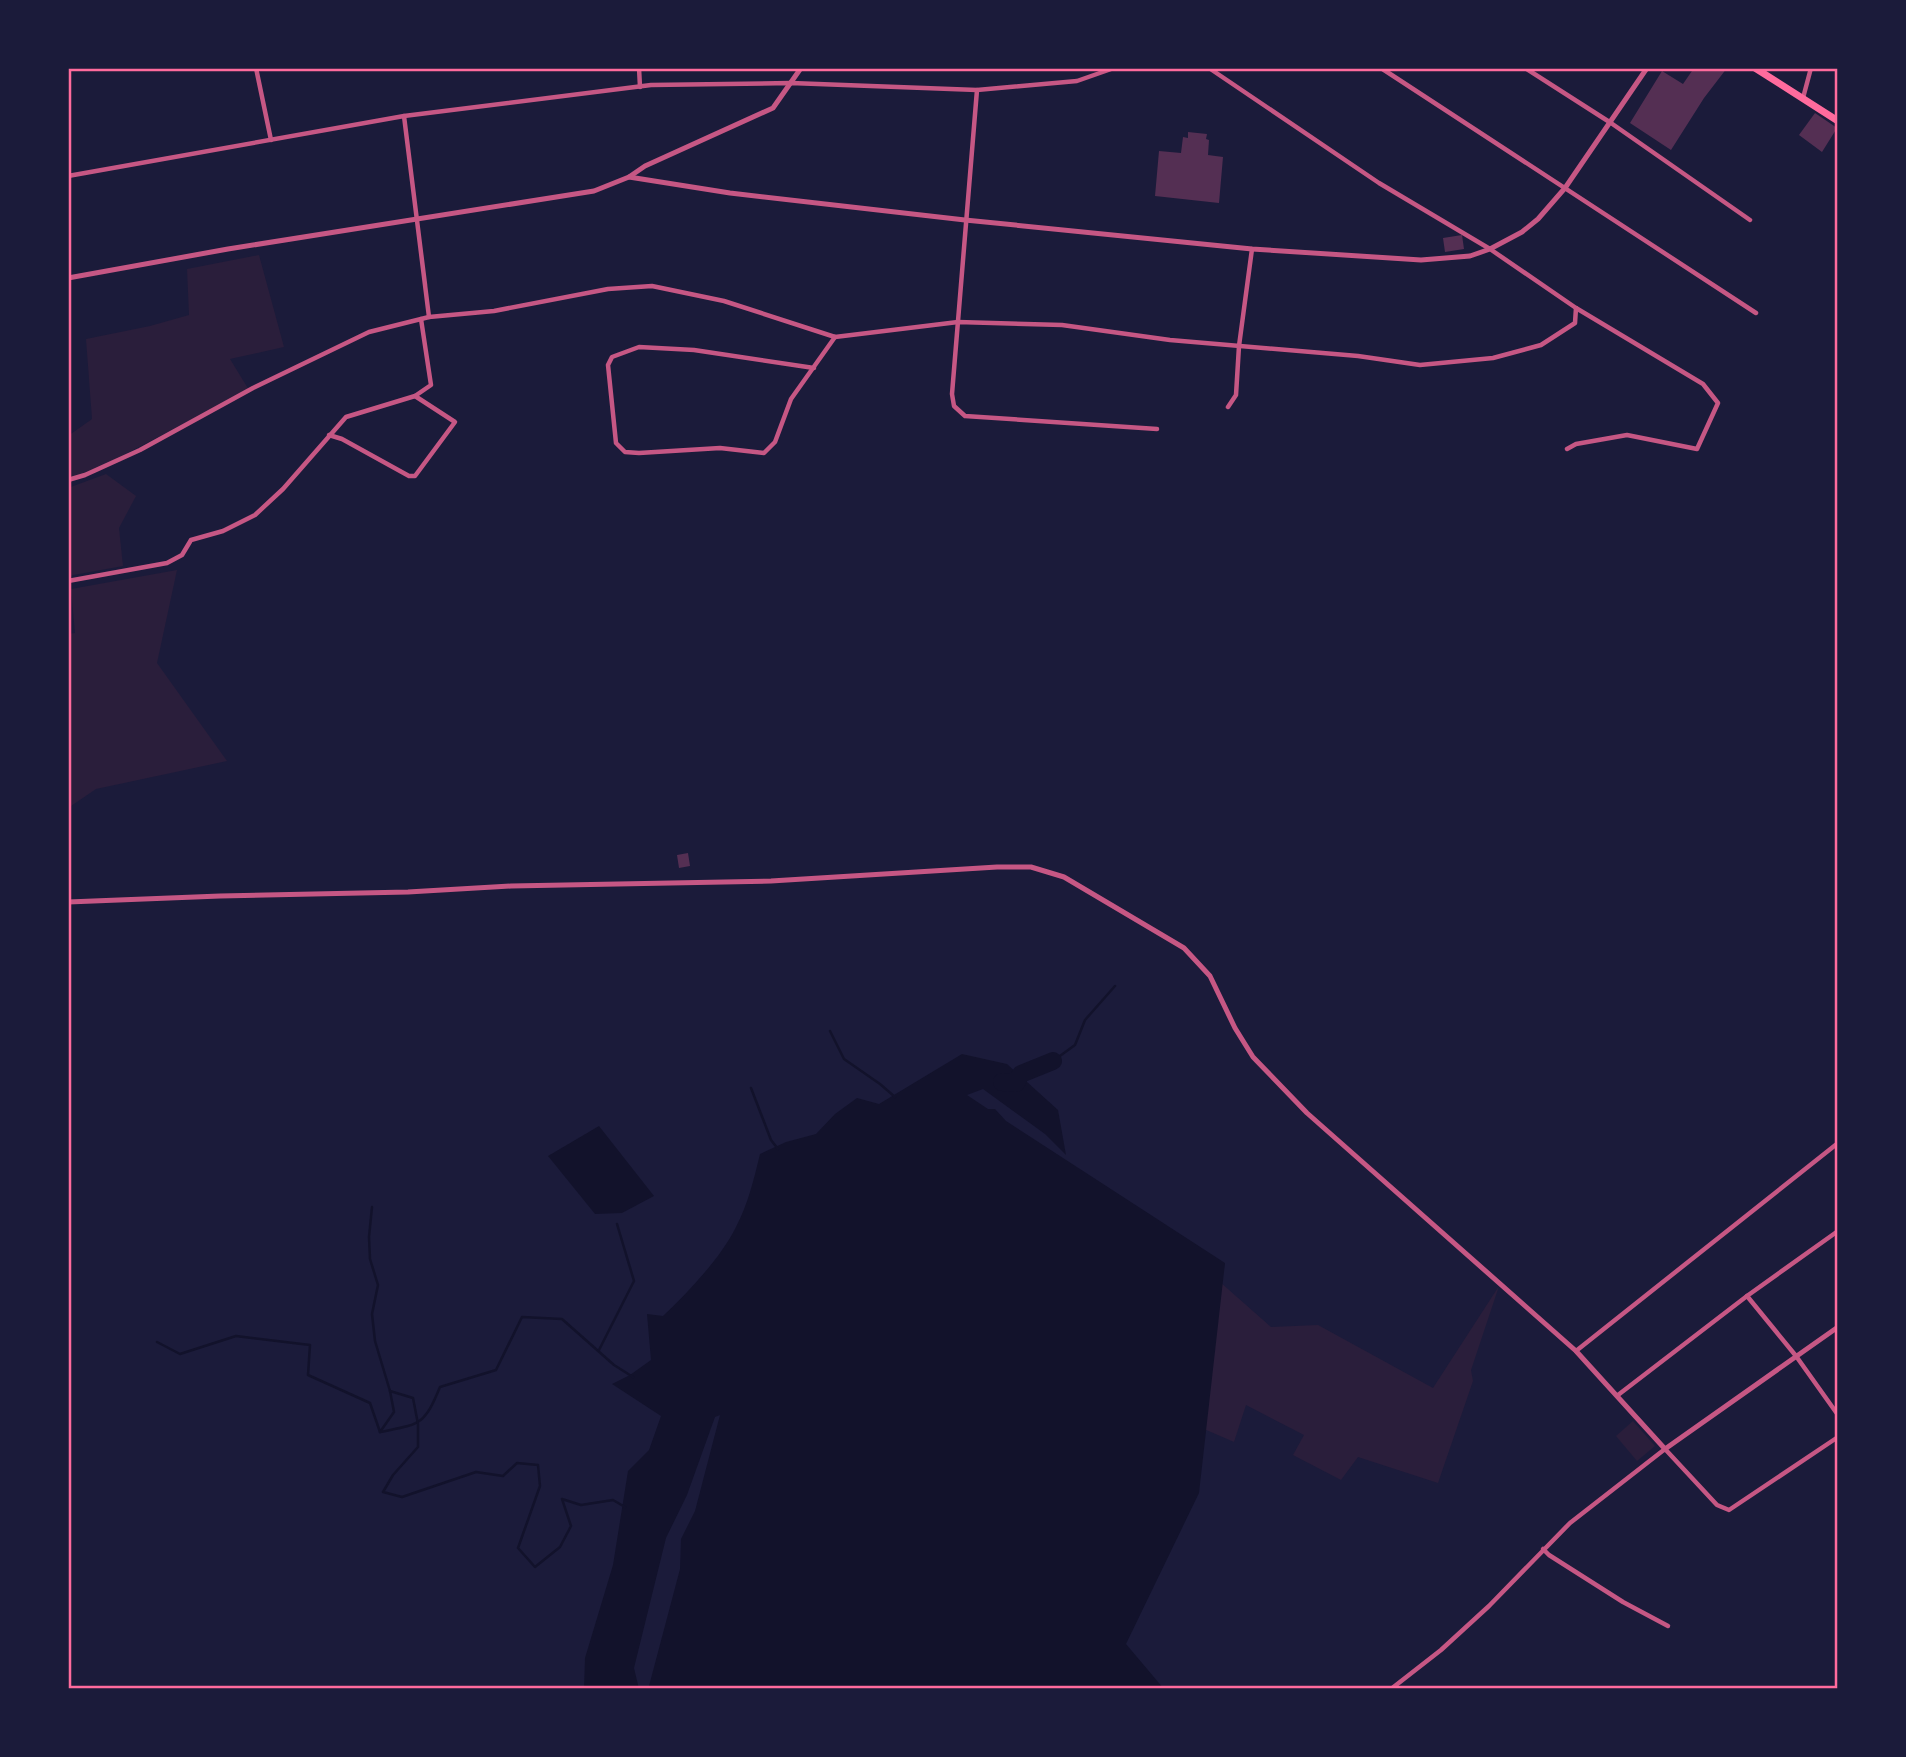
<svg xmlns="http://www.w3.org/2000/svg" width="1906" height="1757" font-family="Roboto,sans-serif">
<rect width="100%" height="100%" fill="#1b1b3a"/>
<g fill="#2a1e3b">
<polygon points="259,255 284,347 230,359 249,390 85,475 68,480 68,436 92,419 86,339 150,326 189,315 187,269"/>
<polygon points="106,474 136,496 119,528 123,566 68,576 68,488"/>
<polygon points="177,570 157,663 227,761 96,789 68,808 68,634 75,633 71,589"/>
<polygon points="1220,1282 1271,1327 1318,1325 1433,1388 1499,1286 1471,1370 1473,1381 1438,1483 1358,1457 1341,1480 1293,1455 1304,1435 1246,1405 1234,1442 1204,1429"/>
<polygon points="1633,1421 1655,1446 1637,1461 1616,1436"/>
</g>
<g fill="#12122b">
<path d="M962,1054L1007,1064L1058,1110L1066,1155L1045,1134L983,1089L967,1095L988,1109H995L1006,1121L1225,1263L1199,1493L1126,1644L1164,1689H653L649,1686L680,1569L681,1539L695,1511L720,1415L715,1417L687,1495L666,1538L634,1668L639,1689H584L585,1658L613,1565L628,1471L649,1450L661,1416L612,1384L630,1375L651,1360L647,1314L663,1316C689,1291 720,1259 736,1227C748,1204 754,1179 760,1154L786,1142L816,1134L835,1114L857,1098L879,1104Z"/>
<polygon points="599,1126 654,1196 622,1213 595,1214 548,1156"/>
</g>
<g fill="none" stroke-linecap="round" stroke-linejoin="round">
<g stroke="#12122b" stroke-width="2.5">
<polyline points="830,1031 844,1059 880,1084 895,1097"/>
<polyline points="1053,1061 1075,1045 1085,1020 1115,986"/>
<polyline points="751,1088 771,1140 778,1149"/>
<polyline points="372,1207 369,1237 370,1259 378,1285 372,1314 375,1341 390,1391 394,1412 380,1432"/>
<path d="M157,1342L180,1354L236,1336L310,1345L308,1375L370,1403L380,1432C420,1424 424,1426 440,1387L496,1370L522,1317L562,1319L614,1365L633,1377"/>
<polyline points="599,1350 634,1281 617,1224"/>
<polyline points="390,1391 413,1398 418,1424 418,1447 393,1475 383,1492 402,1497 476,1472 503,1476 517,1463 538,1465 540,1486 518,1548 535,1567 560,1547 571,1526 562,1499 581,1505 613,1500 625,1507"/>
</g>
<polyline stroke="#12122b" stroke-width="18" points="1002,1082 1016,1083 1021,1074 1053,1061"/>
</g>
<g fill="#542f53">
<polygon points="1694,68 1727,68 1704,98 1671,150 1630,123 1662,71 1683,84"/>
<polygon points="1815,113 1837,128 1822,152 1799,135"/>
<polygon points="1188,132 1207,134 1206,139 1209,140 1208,155 1223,157 1219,203 1155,196 1159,151 1181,153 1183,137 1188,138"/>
<polygon points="1462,235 1464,249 1445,252 1443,238"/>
<polygon points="688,853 690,866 679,868 677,855"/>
</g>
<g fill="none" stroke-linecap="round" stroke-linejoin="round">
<g stroke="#c65784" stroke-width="4.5">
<polyline points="256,68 271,140"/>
<polyline points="639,68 640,87"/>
<polyline points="1209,68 1379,183 1490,249 1576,308 1703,384 1718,403 1697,449 1627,435 1576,444 1567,449"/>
<polyline points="1381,68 1756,313"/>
<polyline points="1525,68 1611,123 1750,220"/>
<polyline points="977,90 952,394 954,406 965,416 1157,429"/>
<polyline points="1803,98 1811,68"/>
<polyline points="404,116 429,317"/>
<polyline points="68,176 404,116 651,85 791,83 977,90 1077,81 1114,68"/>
<polyline points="814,368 694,350 639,347 612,357 608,365 616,443 625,452 639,453 720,448 764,453 775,442 791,399 835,337"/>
<polyline points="1228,407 1236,395 1239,346 1252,249"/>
<polyline points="329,435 342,439 409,476 415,476 455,422 415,396"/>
<polyline points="68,480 85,475 140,450 253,388 369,332 429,317 494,311 608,289 652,286 724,301 835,337 958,322 1062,325 1170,340 1358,356 1420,365 1493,358 1541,345 1575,323 1576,308"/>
<polyline points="68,581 167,563 182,555 191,540 223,531 255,515 283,489 346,417 415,396 431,385 421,319"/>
<polyline points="1747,1296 1796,1356 1838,1415"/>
<polyline points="1576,1351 1838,1143"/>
<polyline points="1618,1395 1747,1296 1838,1231"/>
<polyline points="1543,1549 1549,1555 1623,1602 1668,1626"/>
<polyline points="1391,1689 1441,1650 1489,1606 1570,1523 1665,1449 1717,1505 1729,1510 1838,1437"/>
</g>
<g stroke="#c65784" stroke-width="5">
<polyline points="629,177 730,193 965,220 1252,249 1421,260 1470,256 1490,249 1522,232 1538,219 1565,188 1647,68"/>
<polyline points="68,278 228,249 594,191 629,177 645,166 773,108 801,68"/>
<polyline points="68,902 220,896 408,892 511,886 771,881 997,867 1031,867 1064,877 1184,948 1210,976 1235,1028 1253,1057 1307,1113 1576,1351 1665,1449 1838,1327"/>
</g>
<polyline stroke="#ff6b9d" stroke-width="7" points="1755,68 1838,121"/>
</g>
<rect width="1906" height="1757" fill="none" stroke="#1b1b3a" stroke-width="140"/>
<rect x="70" y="70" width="1766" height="1617" fill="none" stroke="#ff6b9d" stroke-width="2.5"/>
</svg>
